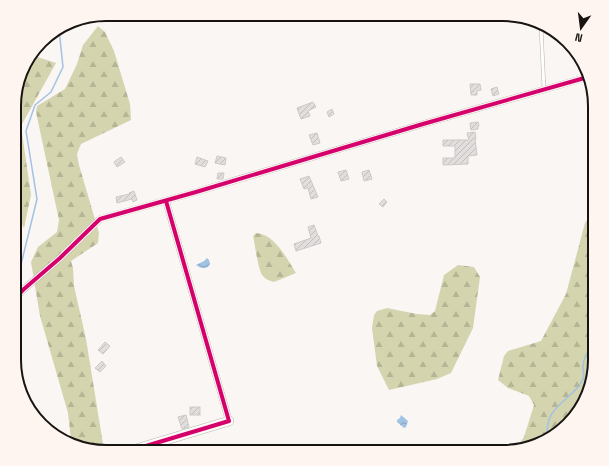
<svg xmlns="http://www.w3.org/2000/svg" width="609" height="466" font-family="'Space Grotesk',sans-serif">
<defs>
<pattern id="forest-firs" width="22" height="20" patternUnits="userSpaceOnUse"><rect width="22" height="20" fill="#d4d4af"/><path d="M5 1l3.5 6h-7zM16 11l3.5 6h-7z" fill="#b5b596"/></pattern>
<pattern id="water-waves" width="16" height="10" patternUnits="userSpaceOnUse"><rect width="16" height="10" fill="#a1c2e3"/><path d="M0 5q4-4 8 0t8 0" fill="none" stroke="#8aa6c2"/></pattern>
<pattern id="building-hatch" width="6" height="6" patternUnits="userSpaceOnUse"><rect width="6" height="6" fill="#e2dedd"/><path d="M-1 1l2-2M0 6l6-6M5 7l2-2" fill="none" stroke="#c1bebd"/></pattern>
</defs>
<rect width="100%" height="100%" fill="#faf6f4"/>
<g fill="url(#forest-firs)">
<polygon points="98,26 105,32 114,51 130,104 131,120 81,144 77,154 79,165 99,233 98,243 71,261 73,268 74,286 86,339 103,444 101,452 71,440 68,413 40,316 31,262 38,247 57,232 59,220 36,112 37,106 65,89 77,64 83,45"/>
<polygon points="31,55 56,63 21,126 31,195 24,228 15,212 15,94 26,60"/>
<polygon points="595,208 595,366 572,421 544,443 515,449 524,437 534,405 529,396 508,388 498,380 504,356 508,351 541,341 566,294 585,223"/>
<path d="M256,233C275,234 287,259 296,273L274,282C270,281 265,279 263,276C258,271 255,244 253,236Z"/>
<polygon points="458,265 474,267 480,277 473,328 451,373 437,379 389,390 377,366 372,328 374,315 377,311 387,308 417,314 430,315 435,311 444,275"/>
</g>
<g fill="url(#water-waves)">
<path d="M207,258L209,260L210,264L208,267C203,269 200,268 196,265L204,261Z"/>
<polygon points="401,415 408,421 406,427 404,428 397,422 397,420 400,418"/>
</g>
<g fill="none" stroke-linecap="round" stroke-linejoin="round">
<g stroke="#a1c2e3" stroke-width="1.5">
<polyline points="14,284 17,281 37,199 26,131 35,105 51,92 63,67 59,29"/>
<path d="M546,441C547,433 547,424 550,417C557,402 578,393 583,379C585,375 583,372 583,367C583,357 589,350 595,342"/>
</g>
</g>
<g fill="url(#building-hatch)" stroke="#ccc9c7">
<polygon points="470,84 480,84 481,90 477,91 477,95 471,95"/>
<polygon points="497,87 499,94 493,96 491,89"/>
<polygon points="313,102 316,107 308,111 310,116 301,119 297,108"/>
<polygon points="332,109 334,114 329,117 327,112"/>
<polygon points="478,122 479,126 478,126 478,129 471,130 470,123"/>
<polygon points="475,132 476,139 475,139 477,155 468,156 468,164 443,165 443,158 455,158 455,146 443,146 443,140 469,140 467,133"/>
<polygon points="317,133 320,143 313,145 309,135"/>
<polygon points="217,156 226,158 225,165 215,163"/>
<polygon points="121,157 125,162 117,167 114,162"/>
<polygon points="197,157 208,161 205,167 195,164"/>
<polygon points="346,170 349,179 341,181 338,172"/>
<polygon points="369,170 372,179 364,181 362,172"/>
<polygon points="218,173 224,173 223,179 217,179"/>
<polygon points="309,176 318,197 311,199 308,188 304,189 300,179"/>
<polygon points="134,191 137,200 133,202 132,199 117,203 116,197 130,194 129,193"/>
<polygon points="384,199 387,202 383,207 379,204"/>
<polygon points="314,225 318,236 319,236 321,243 296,251 294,244 311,238 308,227"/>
<polygon points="105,342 110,346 103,354 98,350"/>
<polygon points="102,361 106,366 100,372 95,368"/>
<rect x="190" y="407" width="10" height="8"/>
<polygon points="186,415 189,427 182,429 178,417"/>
<polygon points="215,446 219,452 207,452"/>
</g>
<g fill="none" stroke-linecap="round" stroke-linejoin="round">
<g stroke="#b6b3b1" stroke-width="4">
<polyline id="lane" points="541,27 544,89"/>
</g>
<g stroke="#b6b3b1" stroke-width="7">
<g id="street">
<polyline points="166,201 229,421"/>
<polyline points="14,299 24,289 60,258 100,219 196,192 423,124 588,77"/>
</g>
</g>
<g stroke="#b6b3b1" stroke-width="10">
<polyline id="secondary" points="126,452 229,421"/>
</g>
<use href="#lane" stroke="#fefefd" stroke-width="3"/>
<use href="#street" stroke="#fefefd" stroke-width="6"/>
<use href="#secondary" stroke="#fefefd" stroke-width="9"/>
<g stroke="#fef5f0" stroke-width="6">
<g id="cycleway">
<polyline points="14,299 24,289 60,258 100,219 196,192 423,124 588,77"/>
<polyline points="126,452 229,421 166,201"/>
</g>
</g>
<use href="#cycleway" stroke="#d6006c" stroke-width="4"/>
</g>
<path d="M0 0H609V466H0ZM106 21H503A85 85 0 0 1 588 106V360A85 85 0 0 1 503 445H106A85 85 0 0 1 21 360V106A85 85 0 0 1 106 21Z" fill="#fef5f0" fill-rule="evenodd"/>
<path fill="none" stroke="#171412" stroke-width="2" d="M106 21H503A85 85 0 0 1 588 106V360A85 85 0 0 1 503 445H106A85 85 0 0 1 21 360V106A85 85 0 0 1 106 21Z"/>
<g transform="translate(581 28) rotate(194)" stroke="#fef5f0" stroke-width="3" paint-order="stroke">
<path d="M0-3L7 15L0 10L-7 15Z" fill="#171412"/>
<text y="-6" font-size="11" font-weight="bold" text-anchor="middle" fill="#171412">N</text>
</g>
</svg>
